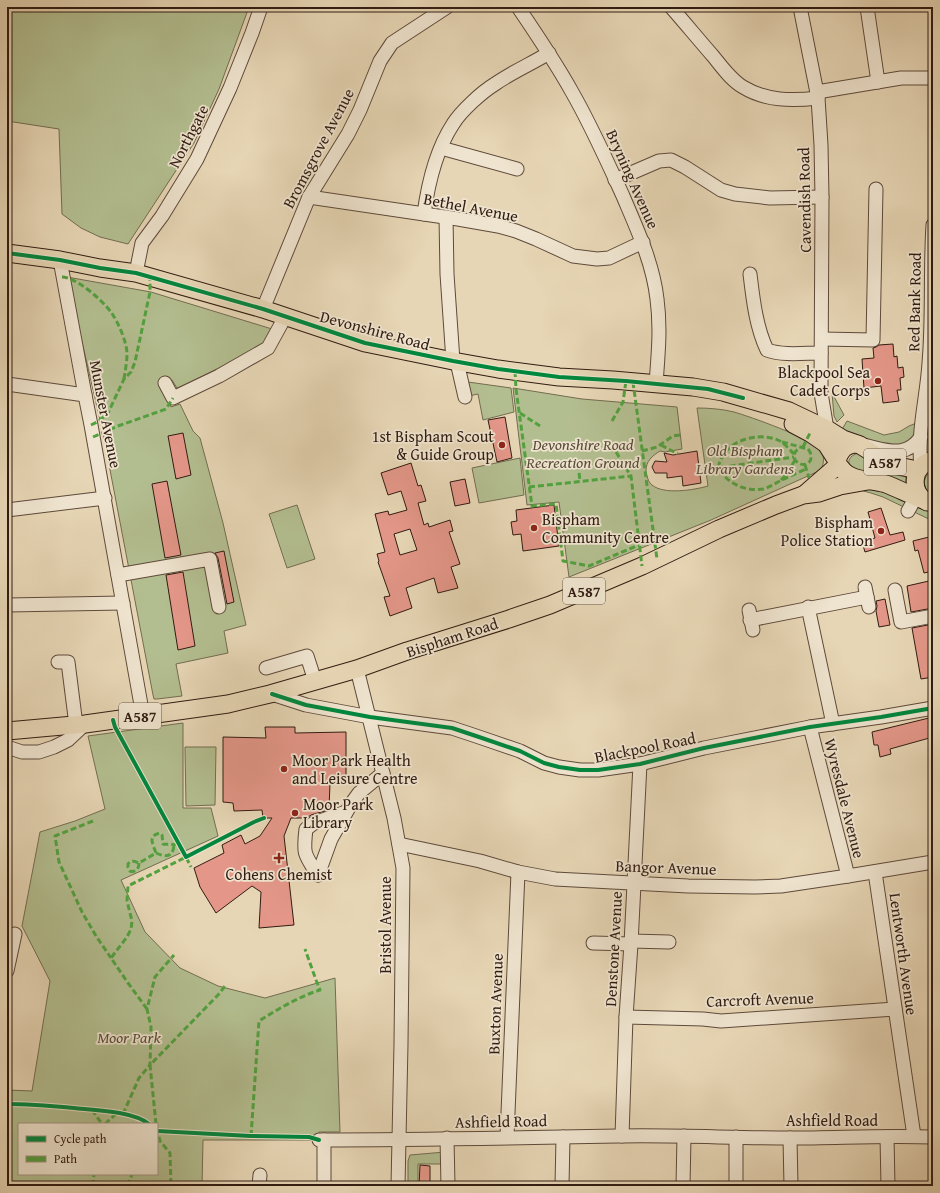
<svg xmlns="http://www.w3.org/2000/svg" width="940" height="1193" font-family="'Gentium Book Plus',serif">
<rect width="100%" height="100%" fill="#e7d6b5"/>
<filter id="stains"><feTurbulence type="fractalNoise" baseFrequency=".005" numOctaves="4"/><feColorMatrix values="0 0 0 0 .2 0 0 0 0 .09 0 0 0 0 .02 0 0 0 .5 -.17"/></filter>
<radialGradient id="worn" r=".72"><stop offset=".6" stop-color="#630" stop-opacity="0"/><stop offset="1" stop-color="#630" stop-opacity=".3"/></radialGradient>
<g fill="#b3be90" stroke="#726d51" fill-rule="evenodd">
<polygon points="7,7 249,7 219,89 194,143 128,244 100,237 81,228 62,214 59,129 7,121"/>
<polygon points="67,277 151,292 272,329 265,341 260,348 182,386 177,388 172,380 161,382 171,407 180,404 193,431 200,438 223,523 246,625 224,631 228,653 176,664 182,696 157,699 154,699 153,695 103,433"/>
<polygon points="468,382 511,388 514,412 483,420 478,394 469,396"/>
<path d="M513,388L582,399L677,407L682,449L665,452L660,451C652,456 646,461 646,471C647,476 648,482 652,485C664,495 694,490 708,486L697,408C709,408 722,409 734,412C748,416 814,439 820,450C825,456 824,463 821,470L711,520L569,577L559,502L527,505Z"/>
<polygon points="832,393 844,415 837,422 834,416"/>
<path d="M847,421L884,435L899,432L909,426L919,422C915,437 909,442 894,447L868,440L841,431Z"/>
<path d="M859,453L906,475V481L904,484C894,481 883,479 873,477C869,476 864,476 860,474C848,469 843,457 859,453Z"/>
<polygon points="520,458 524,495 479,503 472,468"/>
<path d="M933,470V495C921,489 922,476 933,470Z"/>
<polygon points="879,484 930,507 933,510 933,521 883,497 871,493 860,490"/>
<polygon points="297,505 315,559 287,568 269,514"/>
<path d="M183,723V808H211L218,836L121,880L145,932L180,968L218,986L265,998L335,978L340,1132H319V1140H203L202,1186H7V1090L32,1091L50,981L22,926L40,832L75,821L105,809L88,736ZM19,1124H157V1174H19Z"/>
<polygon points="185,747 216,747 215,805 186,806"/>
<polygon points="445,1152 445,1164 418,1164 418,1186 408,1186 408,1161 410,1155"/>
</g>
<g fill="#e49789" stroke="#311c12" fill-rule="evenodd">
<polygon points="893,344 894,357 897,356 898,368 903,367 904,377 900,378 901,390 897,390 899,401 883,403 881,386 864,388 862,359 874,358 873,348 876,347 879,345"/>
<polygon points="505,417 512,458 497,462 488,420"/>
<polygon points="183,433 191,475 176,479 168,436"/>
<polygon points="697,451 701,483 683,486 682,476 667,478 667,473 655,473 652,467 655,461 667,462 664,453 673,455"/>
<path d="M411,463L418,486L421,485L426,501L418,503L424,525L428,523L429,527L450,520L453,531L449,532L460,564L451,567L458,588L438,593L434,578L406,588L412,608L390,616L384,597L390,596L378,562L379,561L377,554L385,552L375,514L388,511L389,515L407,510L401,491L388,495L381,473ZM410,529L417,550L400,555L394,534Z"/>
<polygon points="465,479 470,503 455,506 450,482"/>
<polygon points="167,481 181,555 165,558 152,484"/>
<polygon points="554,505 559,546 523,551 521,534 513,535 511,522 517,521 516,510"/>
<polygon points="881,508 890,535 903,532 905,540 865,552 862,542 875,538 868,512"/>
<polygon points="933,536 933,571 924,573 918,550 915,551 913,541"/>
<polygon points="224,551 234,602 227,604 218,558 215,553"/>
<polygon points="183,572 195,646 178,650 166,575"/>
<polygon points="929,581 932,593 933,593 933,608 911,612 907,586"/>
<polygon points="885,599 890,625 879,627 876,611 877,606 876,601"/>
<polygon points="933,624 933,677 921,679 912,628"/>
<polygon points="933,717 933,737 890,749 891,754 880,757 878,745 874,745 872,732"/>
<polygon points="265,727 295,727 295,733 346,732 346,784 330,784 329,808 325,811 311,815 307,818 291,818 284,836 294,925 259,928 261,892 252,886 216,913 200,887 194,868 224,853 222,845 241,835 245,844 260,836 272,818 263,818 262,810 234,811 233,803 223,802 223,737 266,738"/>
<polygon points="420,1165 430,1166 430,1186 419,1186"/>
</g>
<g fill="none" stroke-linecap="round" stroke-linejoin="round">
<g stroke="#5e4a3b" stroke-width="15">
<g id="minor">
<path d="M518,7C537,35 556,63 572,92C591,125 607,161 623,196C637,229 653,263 657,299C661,328 658,356 656,384"/>
<path d="M671,7C685,23 699,40 713,56C722,67 731,80 743,87C766,101 792,101 818,98"/>
<polyline points="800,7 818,98 821,145 822,197 821,393 827,429"/>
<polyline points="867,7 878,82"/>
<polyline points="817,92 901,78 933,78"/>
<polyline points="441,148 517,169"/>
<polyline points="615,180 659,161 671,160 685,167 721,190 735,194 770,198 822,197"/>
<polyline points="309,197 458,219 498,226 516,231 536,239 573,256 597,259 609,258 643,242"/>
<path d="M424,214C428,184 436,150 453,124C461,111 482,92 495,84C512,72 531,64 549,53"/>
<polyline points="446,217 447,274 453,361"/>
<polyline points="60,260 85,395 91,425 143,716"/>
<polyline points="136,273 142,243 162,216 197,159 230,88 252,33 261,7"/>
<path d="M750,274C753,299 756,327 767,350C784,356 804,353 821,353"/>
<polyline points="263,309 309,197 348,134 360,110 380,61 392,43 447,7"/>
<polyline points="822,339 873,340 876,189"/>
<polyline points="457,362 465,397"/>
<polyline points="165,383 173,398 219,376 268,348 285,317"/>
<polyline points="7,384 85,395"/>
<path d="M862,445C885,449 905,460 921,437"/>
<path d="M921,467C917,432 927,397 929,363C933,317 930,271 933,225"/>
<polyline points="7,510 105,498"/>
<polyline points="908,511 916,497 919,495"/>
<polyline points="118,575 210,559 219,607"/>
<polyline points="865,587 869,607"/>
<polyline points="895,590 901,622 933,616"/>
<polyline points="7,605 123,603"/>
<polyline points="808,607 833,724"/>
<polyline points="749,610 753,630"/>
<polyline points="750,620 867,597"/>
<polyline points="58,662 68,662 76,725"/>
<polyline points="266,668 307,656 315,681"/>
<polyline points="357,669 394,818 403,868 401,1044 398,1186"/>
<polyline points="272,694 306,705 370,717 452,728 479,737 520,751 544,763 559,767 580,770 598,770 640,764 704,748 810,727 881,717 933,708"/>
<polyline points="810,727 848,876"/>
<polyline points="7,747 22,752 39,752 54,747 68,740 85,724"/>
<polyline points="399,844 480,861 518,872 555,879 688,886 755,887 781,886 848,876 933,862"/>
<polyline points="875,872 914,1136"/>
<polyline points="318,875 331,839 351,804 359,793 383,773"/>
<path d="M318,875C304,854 303,854 306,829L314,823L346,812"/>
<polyline points="631,941 669,942"/>
<polyline points="593,943 631,944"/>
<polyline points="7,971 15,934"/>
<polyline points="626,1017 703,1019 721,1021 895,1009"/>
<polyline points="622,1136 626,1017 631,944 640,764"/>
<polyline points="507,1137 518,872"/>
<polyline points="736,1137 736,1186"/>
<polyline points="887,1137 888,1186"/>
<polyline points="447,1138 448,1186"/>
<polyline points="790,1138 791,1186"/>
<path d="M319,1140C420,1140 520,1138 621,1136C678,1135 734,1138 791,1138C838,1138 886,1135 933,1137"/>
<polyline points="259,1186 260,1175"/>
<polyline points="324,1186 324,1140"/>
<polyline points="562,1186 563,1137"/>
<polyline points="683,1186 684,1136"/>
</g>
</g>
<g stroke="#311c12" stroke-width="19">
<g id="major">
<polyline points="7,253 60,260 100,268 136,273 263,309 365,343 453,361 498,369 559,377 613,380 693,387 723,392 789,411 827,429 843,439 860,445 868,450 881,460 888,464 918,470"/>
<polyline points="793,424 810,433 826,444 837,461"/>
<path d="M857,444C850,444 845,446 841,452C837,458 836,463 841,468C851,482 871,479 886,484C899,489 912,496 926,501"/>
<polyline points="805,494 821,480 838,465"/>
<path d="M927,502C909,491 912,465 933,460"/>
<polyline points="7,731 85,724 228,704 270,694 357,669 407,651 509,619 550,605 642,566 719,529 776,505 803,495 819,493 840,486 868,481"/>
</g>
</g>
<use href="#minor" stroke="#efe4cf" stroke-width="13"/>
<use href="#major" stroke="#e7d6b5" stroke-width="17"/>
<g stroke="#52a13f" stroke-width="3" stroke-dasharray="6 3" stroke-linecap="butt">
<path d="M62,277C76,277 102,300 111,312C118,322 127,342 127,354C127,362 125,371 124,379"/>
<polyline points="515,371 516,389 532,506 556,504 563,561 589,566 639,545"/>
<polyline points="633,382 657,559"/>
<polyline points="520,413 540,426"/>
<polyline points="612,421 623,402 626,381"/>
<polyline points="91,425 99,421 108,413 124,379 131,372 135,362 150,292 150,278"/>
<polyline points="93,437 118,426 166,409 173,398"/>
<path d="M782,442L808,449C817,460 805,471 795,460C793,455 795,450 800,448"/>
<polyline points="661,445 678,454"/>
<polyline points="803,447 810,433"/>
<polyline points="642,451 657,447 673,436 680,435"/>
<polyline points="616,452 631,476 642,566"/>
<path d="M794,454C790,450 785,444 780,441C762,432 735,438 724,454C721,458 719,463 718,469C728,483 745,492 763,489C770,487 774,484 780,481C788,477 797,473 806,469"/>
<polyline points="578,464 580,481"/>
<polyline points="805,465 809,478"/>
<polyline points="703,470 794,457"/>
<polyline points="781,480 787,474 795,460"/>
<polyline points="529,487 631,476"/>
<polyline points="93,821 55,836 59,862 82,912 96,936 111,958"/>
<path d="M156,853C165,857 173,858 174,845"/>
<path d="M139,863C139,868 136,873 130,871L128,867V864C131,860 134,861 139,863L156,853C153,844 147,836 160,833L162,835L163,844C167,845 170,843 174,845L178,842"/>
<polyline points="147,1009 128,983 111,958 127,937 131,929 132,921 127,901 128,886 186,857 191,867"/>
<polyline points="92,1110 102,1124"/>
<polyline points="123,1114 139,1078 150,1065 151,1027 147,1009 155,977 174,955"/>
<polyline points="105,1124 117,1113"/>
<polyline points="156,1124 150,1065 218,995 225,986"/>
<polyline points="157,1128 160,1141 170,1153 171,1186"/>
<path d="M251,1136L259,1021C278,1009 298,997 320,990L316,980L305,949"/>
<polyline points="93,1186 94,1174"/>
<polyline points="128,1186 132,1174"/>
</g>
<g stroke="#efe4cf" stroke-width="6">
<g id="cycleway">
<polyline points="7,253 60,260 100,268 136,273 263,309 365,343 453,361 498,369 559,377 626,381 708,389 743,398"/>
<polyline points="272,694 306,705 370,717 452,728 479,737 520,751 544,763 559,767 580,770 598,770 640,764 704,748 810,727 881,717 933,708"/>
<polyline points="113,720 115,727 186,857 254,822 264,818"/>
<path d="M7,1104C30,1104 52,1106 74,1108C94,1110 133,1111 149,1124"/>
<polyline points="157,1131 251,1136 309,1137 319,1140"/>
</g>
</g>
<use href="#cycleway" stroke="#00873e" stroke-width="4"/>
</g>
<g fill="#8f2418" stroke="#efe4cf" stroke-width="1.5">
<circle cx="878" cy="381" r="4"/>
<circle cx="502" cy="445" r="4"/>
<circle cx="534" cy="528" r="4"/>
<circle cx="881" cy="531" r="4"/>
<circle cx="284" cy="769" r="4"/>
<circle cx="295" cy="813" r="4"/>
<path d="M277 852h4v4h4v4h-4v4h-4v-4h-4v-4h4z"/>
</g>
<g text-anchor="middle" dominant-baseline="central" stroke-width="3.5" stroke-linejoin="round" paint-order="stroke">
<g fill="#efe4cf" stroke="#6a584b" stroke-width="1">
<rect x="864" y="449" width="42" height="26" rx="3"/>
<rect x="563" y="578" width="42" height="26" rx="3"/>
<rect x="119" y="703" width="42" height="26" rx="3"/>
</g>
<g font-size="15" font-weight="bold" fill="#311c12">
<text x="885" y="462">A587</text>
<text x="584" y="591">A587</text>
<text x="140" y="716">A587</text>
</g>
<g font-size="16" fill="#311c12" stroke="#efe4cf">
<text transform="translate(188 136) rotate(-63)">Northgate</text>
<text transform="translate(318 148) rotate(-62)">Bromsgrove Avenue</text>
<text transform="translate(633 179) rotate(66)">Bryning Avenue</text>
<text transform="translate(804 200) rotate(-91)">Cavendish Road</text>
<text transform="translate(471 207) rotate(11)">Bethel Avenue</text>
<text transform="translate(914 302) rotate(-89)">Red Bank Road</text>
<text transform="translate(375 330) rotate(15)">Devonshire Road</text>
<text transform="translate(106 414) rotate(79)">Munster Avenue</text>
<text transform="translate(452 637) rotate(-18)">Bispham Road</text>
<text transform="translate(645 747) rotate(-11)">Blackpool Road</text>
<text transform="translate(845 798) rotate(76)">Wyresdale Avenue</text>
<text transform="translate(666 867) rotate(2)">Bangor Avenue</text>
<text transform="translate(385 925) rotate(-90)">Bristol Avenue</text>
<text transform="translate(613 949) rotate(-87)">Denstone Avenue</text>
<text transform="translate(904 954) rotate(82)">Lentworth Avenue</text>
<text transform="translate(760 999) rotate(-2)">Carcroft Avenue</text>
<text transform="translate(495 1004) rotate(-88)">Buxton Avenue</text>
<text x="832" y="1120">Ashfield Road</text>
<text transform="translate(501 1121) rotate(-1)">Ashfield Road</text>
</g>
<g font-size="16" fill="#311c12" stroke="#efe4cf" text-anchor="end">
<text x="870" y="372">Blackpool Sea<tspan x="870" dy="18">Cadet Corps</tspan></text>
<text x="494" y="436">1st Bispham Scout<tspan x="494" dy="18">&amp; Guide Group</tspan></text>
<text x="542" y="519" text-anchor="start">Bispham<tspan x="542" dy="18">Community Centre</tspan></text>
<text x="873" y="522">Bispham<tspan x="873" dy="18">Police Station</tspan></text>
<text x="292" y="760" text-anchor="start">Moor Park Health<tspan x="292" dy="18">and Leisure Centre</tspan></text>
<text x="303" y="804" text-anchor="start">Moor Park<tspan x="303" dy="18">Library</tspan></text>
<text x="279" y="874" text-anchor="middle">Cohens Chemist</text>
</g>
<g font-size="16" font-style="italic" fill="#584d38" stroke="#efe4cf">
<text x="583" y="444">Devonshire Road<tspan x="583" dy="18">Recreation Ground</tspan></text>
<text x="745" y="450">Old Bispham<tspan x="745" dy="18">Library Gardens</tspan></text>
<text x="129" y="1037">Moor Park</text>
</g>
</g>
<rect width="940" height="1193" fill="none" stroke="#e7d6b5" stroke-width="24"/>
<rect x="8" y="8" width="924" height="1177" fill="none" stroke="#311c12" stroke-width="2"/>
<rect x="12" y="12" width="916" height="1169" fill="none" stroke="#311c12"/>
<rect x="18" y="1123" width="140" height="52" fill="#efe4cf" stroke="#a39483"/>
<rect x="26" y="1136" width="20" height="6" fill="#00873e" stroke="#a39483"/>
<text x="54" y="1143" font-size="12" fill="#311c12">Cycle path</text>
<rect x="26" y="1156" width="20" height="6" fill="#52a13f" stroke="#a39483"/>
<text x="54" y="1163" font-size="12" fill="#311c12">Path</text>
<rect width="100%" height="100%" filter="url(#stains)"/>
<rect width="100%" height="100%" fill="url(#worn)"/>
</svg>
